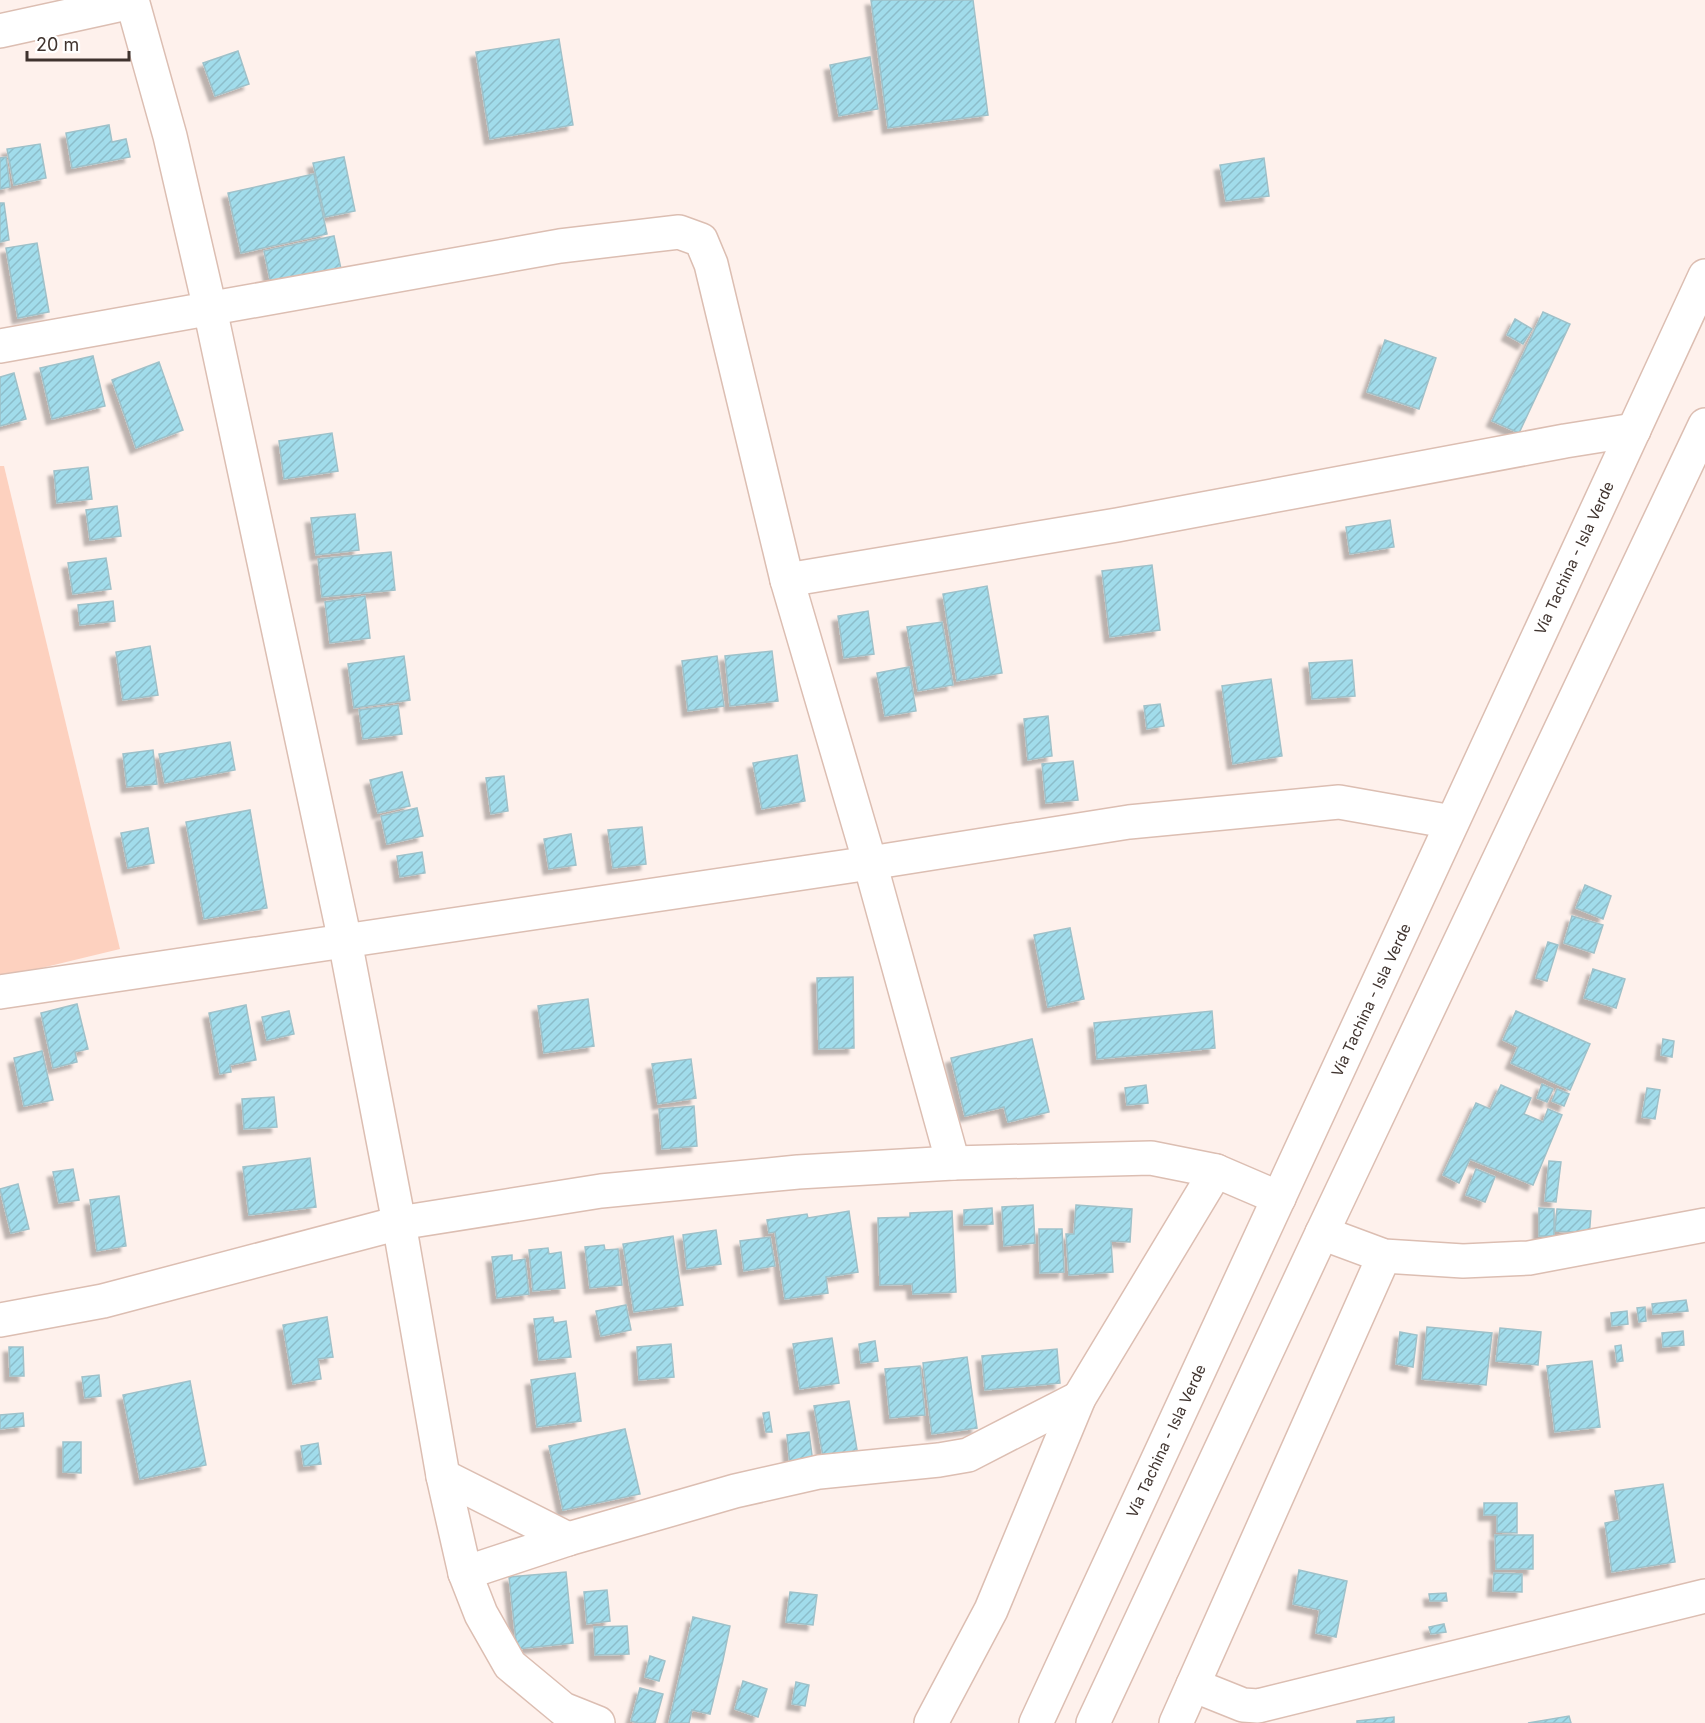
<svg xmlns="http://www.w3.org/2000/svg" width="1705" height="1723" font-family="Inter,sans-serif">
<defs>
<pattern id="building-hatch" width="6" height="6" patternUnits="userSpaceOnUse" patternTransform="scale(1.5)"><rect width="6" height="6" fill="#a1dceb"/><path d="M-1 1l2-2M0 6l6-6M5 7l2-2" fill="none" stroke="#8cbdca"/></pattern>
<filter id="shadow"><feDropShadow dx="-5.5" dy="5.5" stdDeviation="1.5" flood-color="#0004"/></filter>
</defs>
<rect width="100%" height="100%" fill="#fef1ec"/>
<polygon fill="#fdd1bf" points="0,466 4,466 120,949 0,978"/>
<g fill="url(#building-hatch)" stroke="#9fc1c9" stroke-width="1.5" filter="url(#shadow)">
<polygon points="871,0 973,0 988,115 888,128"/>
<polygon points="559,39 573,125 490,139 476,52"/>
<polygon points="238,51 249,84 215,96 203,63"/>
<polygon points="870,57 878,109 839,116 830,65"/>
<polygon points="109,125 112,142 126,139 130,157 72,168 66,133"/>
<polygon points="40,144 46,178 14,185 7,149"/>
<polygon points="6,157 10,187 0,189 0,158"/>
<polygon points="344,157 355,211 325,217 313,163"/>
<polygon points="1264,158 1269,196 1226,201 1220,165"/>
<polygon points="314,174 327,234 241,253 228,193"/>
<polygon points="0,203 4,203 9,240 0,242"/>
<polygon points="334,236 341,269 271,284 264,251"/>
<polygon points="37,243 49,312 18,318 6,248"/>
<polygon points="1543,312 1570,324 1519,433 1492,421"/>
<polygon points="1515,319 1532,329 1523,344 1507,335"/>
<polygon points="1385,340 1436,358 1419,409 1367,392"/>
<polygon points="93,356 105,406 52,419 40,368"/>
<polygon points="159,362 183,430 136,448 112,380"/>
<polygon points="14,373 26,419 0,426 0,377"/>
<polygon points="332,433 338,471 284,479 279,441"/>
<polygon points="88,467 92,499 57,503 54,471"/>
<polygon points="117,506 121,536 90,540 86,510"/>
<polygon points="355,514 359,550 316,555 311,518"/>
<polygon points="1390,520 1394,547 1350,554 1346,527"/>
<polygon points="391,552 395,590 322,597 318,559"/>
<polygon points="106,558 111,589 73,594 68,563"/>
<polygon points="1152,565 1160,630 1110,637 1102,571"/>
<polygon points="987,586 1002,673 957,681 943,594"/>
<polygon points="365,596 370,638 330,643 325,602"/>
<polygon points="113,601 115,621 80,625 78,605"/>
<polygon points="868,611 874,654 844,658 838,616"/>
<polygon points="942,622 953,685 918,691 907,627"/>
<polygon points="150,646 158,695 123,700 116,652"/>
<polygon points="772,651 778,701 730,706 725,656"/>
<polygon points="404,656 410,700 354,708 348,664"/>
<polygon points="717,656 724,706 688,711 682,661"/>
<polygon points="1352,660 1355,696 1312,699 1309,663"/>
<polygon points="909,667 916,711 885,716 877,673"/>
<polygon points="1271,679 1282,756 1233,764 1222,686"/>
<polygon points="1160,704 1164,726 1147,729 1144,706"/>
<polygon points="398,705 402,734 363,739 359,710"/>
<polygon points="1048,716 1052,756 1028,760 1024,719"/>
<polygon points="230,742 235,770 165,783 159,754"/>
<polygon points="153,750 157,784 127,787 123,754"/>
<polygon points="797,755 805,801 762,809 753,763"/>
<polygon points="1073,761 1078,800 1046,803 1042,764"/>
<polygon points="402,772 410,806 378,813 370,780"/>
<polygon points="504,776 508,811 491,814 486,778"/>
<polygon points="417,808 423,836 387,844 381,816"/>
<polygon points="250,810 267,908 204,919 186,822"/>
<polygon points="642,827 646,864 613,868 608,830"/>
<polygon points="148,828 154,863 128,868 121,833"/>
<polygon points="571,834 576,865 549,869 544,839"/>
<polygon points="422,852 425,873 400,877 397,856"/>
<polygon points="1585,885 1611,896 1603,919 1576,908"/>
<polygon points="1572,916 1603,925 1594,953 1564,943"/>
<polygon points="1070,928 1084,999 1048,1007 1034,935"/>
<polygon points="1548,942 1558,945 1547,981 1536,978"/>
<polygon points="1593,969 1625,979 1616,1008 1584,998"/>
<polygon points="853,977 854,1048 819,1049 817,978"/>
<polygon points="588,999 594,1046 544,1053 538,1006"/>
<polygon points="77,1004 88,1049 75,1052 77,1062 53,1068 41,1013"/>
<polygon points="246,1005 256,1060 230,1065 231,1072 220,1074 209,1013"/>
<polygon points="289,1011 294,1034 267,1040 262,1017"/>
<polygon points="1212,1011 1215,1048 1097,1059 1094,1023"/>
<polygon points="1516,1011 1590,1044 1570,1090 1511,1063 1518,1047 1503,1040"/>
<polygon points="1032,1039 1049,1112 1008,1122 1004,1107 965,1116 951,1058"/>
<polygon points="1663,1039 1674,1041 1672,1057 1661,1055"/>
<polygon points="42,1051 53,1100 24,1106 14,1058"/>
<polygon points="691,1059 696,1098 658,1104 652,1064"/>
<polygon points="1542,1084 1553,1089 1547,1102 1537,1098"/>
<polygon points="1146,1085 1148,1103 1127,1105 1125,1088"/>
<polygon points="1501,1085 1531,1098 1524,1114 1543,1122 1548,1109 1562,1115 1533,1185 1470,1159 1459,1183 1443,1175 1476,1103 1490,1109"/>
<polygon points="1647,1088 1660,1090 1655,1119 1642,1117"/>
<polygon points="1557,1089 1569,1094 1564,1106 1552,1101"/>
<polygon points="274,1097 277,1127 244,1129 242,1099"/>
<polygon points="694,1106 697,1146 662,1149 659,1109"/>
<polygon points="310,1158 316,1207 249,1215 243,1167"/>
<polygon points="1549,1161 1561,1162 1556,1202 1545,1201"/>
<polygon points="73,1169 79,1200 59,1203 53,1172"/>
<polygon points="1476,1169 1495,1177 1485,1202 1466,1195"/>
<polygon points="18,1184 29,1229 11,1233 0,1189"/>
<polygon points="119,1196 126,1246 97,1251 90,1200"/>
<polygon points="1033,1205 1035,1243 1004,1246 1002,1207"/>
<polygon points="1076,1205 1132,1209 1130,1242 1111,1241 1113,1272 1069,1275 1066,1234 1074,1234"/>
<polygon points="992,1208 993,1224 964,1225 964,1210"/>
<polygon points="1539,1208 1554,1209 1554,1236 1539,1236"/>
<polygon points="1557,1209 1591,1211 1589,1239 1572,1238 1573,1232 1555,1231"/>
<polygon points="849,1211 858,1272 826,1277 828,1293 785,1299 775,1232 769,1233 767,1220 807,1214 808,1218"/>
<polygon points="952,1211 956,1292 913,1294 912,1284 880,1285 878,1218 910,1217 910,1213"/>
<polygon points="1039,1229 1062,1229 1064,1272 1040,1273"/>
<polygon points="716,1230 721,1264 687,1269 683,1235"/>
<polygon points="673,1236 683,1305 634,1312 623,1244"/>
<polygon points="770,1237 775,1266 744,1271 740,1241"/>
<polygon points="604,1245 605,1250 618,1249 622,1285 590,1288 585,1247"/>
<polygon points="548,1248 549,1254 561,1252 565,1288 533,1291 529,1250"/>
<polygon points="512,1255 512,1261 525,1259 529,1294 497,1298 492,1257"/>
<polygon points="1686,1300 1688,1311 1653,1314 1652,1304"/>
<polygon points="626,1305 631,1330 601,1336 596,1311"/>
<polygon points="1645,1307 1646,1321 1639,1322 1637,1308"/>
<polygon points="1627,1311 1628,1324 1612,1326 1611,1313"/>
<polygon points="327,1317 333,1357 318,1359 321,1379 293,1384 283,1325"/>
<polygon points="553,1317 554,1323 566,1321 571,1357 539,1360 534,1319"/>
<polygon points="1427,1327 1492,1333 1486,1385 1422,1379"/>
<polygon points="1500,1328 1541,1332 1538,1365 1496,1361"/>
<polygon points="1683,1331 1684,1345 1663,1347 1662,1333"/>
<polygon points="1400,1332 1417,1335 1413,1367 1396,1364"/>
<polygon points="832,1338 839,1383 800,1389 793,1344"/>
<polygon points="875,1341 878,1361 861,1363 859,1344"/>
<polygon points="671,1344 674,1377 639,1380 637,1347"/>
<polygon points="1621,1345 1623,1361 1617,1362 1615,1346"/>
<polygon points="9,1347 23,1347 24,1376 10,1376"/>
<polygon points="1057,1349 1060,1383 985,1390 982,1356"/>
<polygon points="967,1357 977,1428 932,1434 923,1363"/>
<polygon points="1592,1361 1600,1427 1555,1432 1547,1366"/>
<polygon points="920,1366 925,1415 890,1418 885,1369"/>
<polygon points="575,1373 581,1421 537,1427 531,1380"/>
<polygon points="99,1375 101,1396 85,1398 82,1377"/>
<polygon points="190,1381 206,1465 140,1479 123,1395"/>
<polygon points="849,1401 858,1456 824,1462 814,1406"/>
<polygon points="769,1412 772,1432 766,1432 763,1413"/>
<polygon points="23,1413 24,1426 0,1429 0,1415"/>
<polygon points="625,1429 640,1494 563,1510 549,1446"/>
<polygon points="809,1432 813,1463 790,1466 787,1435"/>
<polygon points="63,1442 81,1442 81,1473 63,1472"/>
<polygon points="318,1443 321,1464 304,1466 301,1446"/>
<polygon points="1663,1484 1675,1562 1612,1572 1605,1523 1620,1520 1615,1491"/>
<polygon points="1484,1503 1517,1503 1517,1533 1497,1532 1497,1515 1484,1515"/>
<polygon points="1495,1535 1533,1535 1533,1569 1496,1569"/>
<polygon points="1299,1570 1347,1581 1336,1637 1316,1633 1320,1610 1293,1604"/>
<polygon points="566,1572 573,1643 517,1649 509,1577"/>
<polygon points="1494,1573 1522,1574 1522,1592 1493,1591"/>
<polygon points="607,1590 610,1621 587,1624 584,1592"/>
<polygon points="790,1592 817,1595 813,1625 786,1622"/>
<polygon points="1446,1593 1447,1601 1430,1601 1429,1594"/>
<polygon points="693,1617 730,1626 723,1660 710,1714 692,1710 689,1723 669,1723"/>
<polygon points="1444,1624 1446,1632 1431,1634 1429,1627"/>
<polygon points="627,1626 629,1654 595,1655 594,1627"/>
<polygon points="650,1656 665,1661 659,1681 645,1677"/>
<polygon points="743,1681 767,1689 758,1717 735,1709"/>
<polygon points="796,1682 809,1685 805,1706 792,1704"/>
<polygon points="640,1688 663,1694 655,1723 638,1723 631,1721"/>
<polygon points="1569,1716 1571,1723 1528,1723"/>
<polygon points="1394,1717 1394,1723 1357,1723 1357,1721"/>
</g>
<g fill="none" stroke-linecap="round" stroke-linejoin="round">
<g stroke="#dcbeb2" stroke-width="36">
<g id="minor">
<polyline points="132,0 170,136 210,309 345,941 399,1223 443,1476 465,1573 481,1614 510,1665 563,1709 598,1723"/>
<polyline points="0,31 132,2"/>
<polyline points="0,346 560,246 679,232 701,240 711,264 787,580 870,863 953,1163"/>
<polyline points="787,580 1117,525 1565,441 1634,430"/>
<polyline points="0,992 870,863 1129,822 1339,802 1452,822"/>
<polyline points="1322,1233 1384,1256 1463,1261 1529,1258 1705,1225"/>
<polyline points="0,1320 103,1301 399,1223 601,1191 798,1172 953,1163 1151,1158 1216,1171 1279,1198"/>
<polyline points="443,1476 568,1539"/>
<polyline points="465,1573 568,1539 735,1491 819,1472 939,1460 968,1455 1079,1398"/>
<polyline points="1193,1685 1243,1705 1258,1706 1705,1596"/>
<polyline points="931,1723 991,1610 1079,1398 1216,1171"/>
<polyline points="1176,1723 1384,1256"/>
</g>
</g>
<g stroke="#dcbeb2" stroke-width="36">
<g id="primary">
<polyline points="1036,1723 1705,276"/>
<polyline points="1093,1723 1322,1233 1705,425"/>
</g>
</g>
<use href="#minor" stroke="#fff" stroke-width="33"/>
<use href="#primary" stroke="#fff" stroke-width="33"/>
</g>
<g text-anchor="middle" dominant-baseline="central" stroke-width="6" stroke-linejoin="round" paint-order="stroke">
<g font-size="15" fill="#3f332e" stroke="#fff">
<text transform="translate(1574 558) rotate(-65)">Vía Tachina - Isla Verde</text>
<text transform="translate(1371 1000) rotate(-65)">Vía Tachina - Isla Verde</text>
<text transform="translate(1166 1441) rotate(-65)">Vía Tachina - Isla Verde</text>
</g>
</g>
<path d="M27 51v9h102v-9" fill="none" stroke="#3f332e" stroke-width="3"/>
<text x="36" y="51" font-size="18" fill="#3f332e" stroke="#ffffff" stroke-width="4.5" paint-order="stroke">20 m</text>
</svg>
